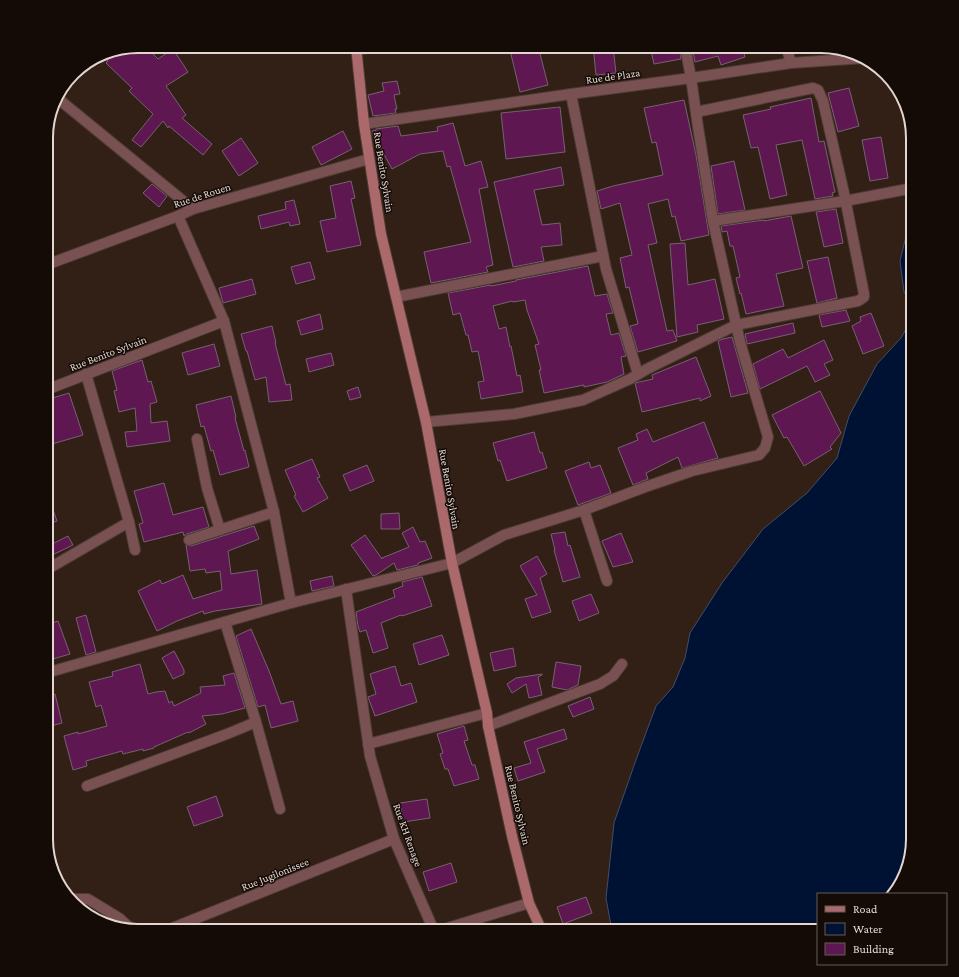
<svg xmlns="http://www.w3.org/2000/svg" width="959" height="977" font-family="'Crimson Pro',serif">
<rect width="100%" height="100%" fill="#321f16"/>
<polygon fill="#001234" stroke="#444d63" points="913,223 913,839 904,879 892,894 818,894 818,931 612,931 606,898 614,823 637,757 656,706 673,687 685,658 690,633 722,583 763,529 807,493 837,458 849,416 877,364 901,338 911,320 913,303 904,292 900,261 907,232"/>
<g fill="#5e1751" stroke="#766270">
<polygon points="138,46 145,46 158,59 173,49 188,72 166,86 186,115 182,118 212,144 203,155 169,126 168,128 163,121 141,147 132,140 153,114 129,91 132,88 106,63 108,61 100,55 103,53"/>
<polygon points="509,46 538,46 548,85 520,92"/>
<polygon points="593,46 613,46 616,73 596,75"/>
<polygon points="650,46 679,46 681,59 654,64"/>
<polygon points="692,46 744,46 744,50 743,50 745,57 721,65 718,56 695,62"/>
<polygon points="397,81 400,94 394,95 397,109 395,109 396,113 373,116 368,95 384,91 382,83"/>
<polygon points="849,88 859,126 838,132 828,93"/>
<polygon points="811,98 819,142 824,141 835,192 832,193 833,196 815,199 802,140 776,145 787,195 770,199 758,147 751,148 743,115 771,109 770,107"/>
<polygon points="684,100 696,155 709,235 681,241 675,216 672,217 668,199 648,204 657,243 648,245 667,331 673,330 677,341 638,352 630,326 638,324 629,287 626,288 620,258 632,255 620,203 601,209 597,191 613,186 663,175 656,142 652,143 644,108"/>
<polygon points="560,107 565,152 506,159 501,113"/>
<polygon points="453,123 465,166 481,161 488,187 479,189 493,265 486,267 488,272 431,283 424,252 471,242 450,166 447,167 443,151 420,154 392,169 380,147 376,147 372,131 376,130 376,129 398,126 401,136 438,131 437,127"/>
<polygon points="343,131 352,149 321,165 312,147"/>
<polygon points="881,137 888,178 870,181 862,140"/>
<polygon points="241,138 258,163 239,176 222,151"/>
<polygon points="734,161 745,210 718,214 711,166"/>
<polygon points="561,167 564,185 534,190 542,225 560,223 562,245 541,247 544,261 513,267 494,182"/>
<polygon points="351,181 355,198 351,199 361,245 327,252 320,221 336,218 330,186"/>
<polygon points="152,184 167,196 159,207 143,193"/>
<polygon points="294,200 300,224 290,226 289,222 261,229 258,216 286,209 285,202"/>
<polygon points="836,209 843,243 824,247 816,212"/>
<polygon points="791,216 803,268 776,274 784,306 746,314 741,293 740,294 736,278 740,277 733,246 730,246 727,231 722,232 721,226 764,220 764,221"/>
<polygon points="685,243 688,285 715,279 724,319 697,325 698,332 677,337 670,244"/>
<polygon points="828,257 837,298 817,303 807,261"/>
<polygon points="310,262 315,279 296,284 291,267"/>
<polygon points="588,266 595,296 607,294 613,313 606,314 611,335 619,333 626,356 621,357 624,374 607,382 584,387 584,385 544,393 539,370 541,370 535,345 539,344 527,310 525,300 513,302 512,301 493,306 499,329 506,327 510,347 511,346 517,376 520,375 523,392 481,399 478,382 484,381 478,351 472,352 468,335 466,335 460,313 453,315 448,293 491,285 491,286 516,281 516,280"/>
<polygon points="252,279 256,294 223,303 219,288"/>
<polygon points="846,310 850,321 822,327 819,315"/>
<polygon points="871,313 884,346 863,354 852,326 861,321 860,317"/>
<polygon points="320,314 323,329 301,335 297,321"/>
<polygon points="793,323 795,333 747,344 745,334"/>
<polygon points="272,326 276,343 275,343 286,385 290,384 292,400 269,402 266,377 255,380 247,351 246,351 241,334"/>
<polygon points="732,337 748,393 731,397 718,341 723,339"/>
<polygon points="824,340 833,360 824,364 830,375 815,382 807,366 760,389 753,364 783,349 788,358"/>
<polygon points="214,344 220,366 188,375 182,353"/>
<polygon points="331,353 334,365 309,372 306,359"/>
<polygon points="696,357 711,396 700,401 700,398 642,412 635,383 653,379 652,375"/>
<polygon points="142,360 148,382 151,381 157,402 150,404 151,423 167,421 170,441 127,447 125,432 137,431 135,408 119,412 114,391 117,390 112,371"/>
<polygon points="358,387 361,397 350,400 347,391"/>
<polygon points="820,391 841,433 830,447 832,449 804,466 787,437 784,438 772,415"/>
<polygon points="69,393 83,435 52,444 46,425 46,400"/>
<polygon points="231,396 236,417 235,418 244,451 245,450 249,467 220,475 213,450 211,451 204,426 201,427 196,405"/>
<polygon points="704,422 718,458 682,468 678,457 646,473 648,479 633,485 618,448 638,440 636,434 647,429 653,442"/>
<polygon points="534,432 540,453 542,452 547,468 507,481 500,460 498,461 493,443"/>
<polygon points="312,459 320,477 317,478 328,498 303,512 294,496 296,495 285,470"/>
<polygon points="589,462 591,468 600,465 611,493 578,505 565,471"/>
<polygon points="367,465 374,481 350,491 343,475"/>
<polygon points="164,483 173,515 203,507 209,527 187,534 184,536 183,532 144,542 139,524 143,523 134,491"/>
<polygon points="47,493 57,521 46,525 46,494"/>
<polygon points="399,513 400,529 381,529 381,514"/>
<polygon points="254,526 259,539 228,551 231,574 257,570 262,604 215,611 204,614 203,611 177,621 157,631 138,591 160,580 162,584 183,575 193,599 222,590 220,571 206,573 205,569 190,571 186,545 191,546"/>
<polygon points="413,527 420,542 425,541 432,558 418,563 418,565 397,570 394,563 376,575 373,576 351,545 365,535 382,559 382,558 409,547 402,533"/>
<polygon points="565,532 568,546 570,545 580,577 563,582 554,550 555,550 551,534"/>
<polygon points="621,533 633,562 613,567 602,541"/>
<polygon points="68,536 73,545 46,558 46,547"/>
<polygon points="537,556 547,574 540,578 551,612 532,618 525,599 537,595 520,566"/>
<polygon points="332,576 334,586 312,591 310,581"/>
<polygon points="422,577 432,606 402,616 401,615 381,623 388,648 373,653 366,630 360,632 358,626 356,612 395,597 393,590 403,586 402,582"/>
<polygon points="591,594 599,613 579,621 572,601"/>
<polygon points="86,615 96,652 86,655 76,618"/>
<polygon points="58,621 70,654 46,661 46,625"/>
<polygon points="251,629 269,671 281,704 293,701 298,721 271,728 265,705 258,707 236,636"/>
<polygon points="442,635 449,655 419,665 413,644"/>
<polygon points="513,648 516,666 494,671 490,653"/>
<polygon points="174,651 184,670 184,674 173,679 162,658"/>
<polygon points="556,662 581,666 578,685 567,690 552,687"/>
<polygon points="140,664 148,694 156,692 165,691 169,703 172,701 174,706 201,693 200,687 225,685 223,676 234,673 245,708 222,714 202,716 206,724 189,733 188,732 154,747 154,748 143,751 143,749 123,754 122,751 86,761 87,766 73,770 64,736 78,732 78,734 107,726 101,705 96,707 89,682 113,676 112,672"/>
<polygon points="395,666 401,686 411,683 417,702 375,716 368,697 376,694 370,674"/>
<polygon points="542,674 542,675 538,677 542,695 529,698 526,684 512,693 507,684 516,678"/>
<polygon points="55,694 62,723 51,726 46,709 46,697"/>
<polygon points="590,697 594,709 573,717 568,706"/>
<polygon points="464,726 468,740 464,741 472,765 475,765 479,779 454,786 448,769 445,769 440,754 443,753 437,734"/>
<polygon points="564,729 567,739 537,749 545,772 518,781 514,768 531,763 524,742"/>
<polygon points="216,796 223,816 194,826 187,807"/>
<polygon points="427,799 430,818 403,822 400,803"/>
<polygon points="451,863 457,882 429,891 423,872"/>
<polygon points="586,897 592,913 563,924 557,907"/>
</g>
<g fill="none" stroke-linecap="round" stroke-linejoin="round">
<g stroke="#4e3c34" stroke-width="12">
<g id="street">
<polyline points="786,46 791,63"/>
<polyline points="357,50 377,46"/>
<polyline points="571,94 606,269 638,374"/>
<polyline points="56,97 193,209"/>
<polyline points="364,124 571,94 691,78 791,63 865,58"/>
<polyline points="178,216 224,321 274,512 291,603"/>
<polyline points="713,221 845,201 913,188"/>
<polyline points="46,265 178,216 193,209 369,159"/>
<polyline points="396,297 603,256"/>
<polyline points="86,374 129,522 135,550"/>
<polyline points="46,390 224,321"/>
<polyline points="426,422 514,414 583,400 630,379 647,369 736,325 858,301 864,297 864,294 844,193 823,101 818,90 813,88 696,112"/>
<polyline points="197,439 207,488 220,530"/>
<polyline points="584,510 607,581"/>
<polyline points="189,540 274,512"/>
<polyline points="46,570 129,522"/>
<polyline points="346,589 370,756 394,839 434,931"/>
<polyline points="225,622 256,722 280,809"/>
<polyline points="46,673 291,603 452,563 504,535 584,510 648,486 692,471 759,455 765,448 768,437 740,342 713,221 698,127 691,78 685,46"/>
<polyline points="488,726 600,684 613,676 622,664"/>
<polyline points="368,744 487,713"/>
<polyline points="87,786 227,734 256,722"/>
<polyline points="69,899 88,899 119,918 131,929"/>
<polyline points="165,931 394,839"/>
<polyline points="438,931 529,903"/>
</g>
</g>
<g stroke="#4e3c34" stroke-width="12">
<polyline id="secondary" points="356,46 364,124 381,234 426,422 452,563 487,713 488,726 512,836 529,903 542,931"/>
</g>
<use href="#street" stroke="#7a5152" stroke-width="10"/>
<use href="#secondary" stroke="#ab696c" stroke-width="10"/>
</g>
<g text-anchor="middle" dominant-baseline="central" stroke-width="3" stroke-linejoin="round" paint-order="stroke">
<g font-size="11" fill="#e3d6d0" stroke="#140b07">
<text transform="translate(613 76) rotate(-8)">Rue de Plaza</text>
<text transform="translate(384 172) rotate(81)">Rue Benito Sylvain</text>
<text transform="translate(202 195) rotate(-18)">Rue de Rouen</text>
<text transform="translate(108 353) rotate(-21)">Rue Benito Sylvain</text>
<text transform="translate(450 489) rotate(80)">Rue Benito Sylvain</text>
<text transform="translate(518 805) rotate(77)">Rue Benito Sylvain</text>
<text transform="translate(408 835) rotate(70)">Rue KH Renage</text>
<text transform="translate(275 874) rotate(-22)">Rue Jugilonissee</text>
</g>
</g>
<path d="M0 0H959V977H0ZM138 53H821A85 85 0 0 1 906 138V839A85 85 0 0 1 821 924H138A85 85 0 0 1 53 839V138A85 85 0 0 1 138 53Z" fill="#140b07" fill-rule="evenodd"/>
<path fill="none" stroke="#e3d6d0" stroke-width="2" d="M138 53H821A85 85 0 0 1 906 138V839A85 85 0 0 1 821 924H138A85 85 0 0 1 53 839V138A85 85 0 0 1 138 53Z"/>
<rect x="817" y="893" width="130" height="72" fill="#140b07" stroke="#675c57"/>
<rect x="825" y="906" width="20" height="6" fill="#ab696c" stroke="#675c57"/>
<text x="853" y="913" font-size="12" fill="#e3d6d0">Road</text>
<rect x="825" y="923" width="20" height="12" fill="#001234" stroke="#675c57"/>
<text x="853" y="933" font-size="12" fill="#e3d6d0">Water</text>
<rect x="825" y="943" width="20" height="12" fill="#5e1751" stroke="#675c57"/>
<text x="853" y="953" font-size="12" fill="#e3d6d0">Building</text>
</svg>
